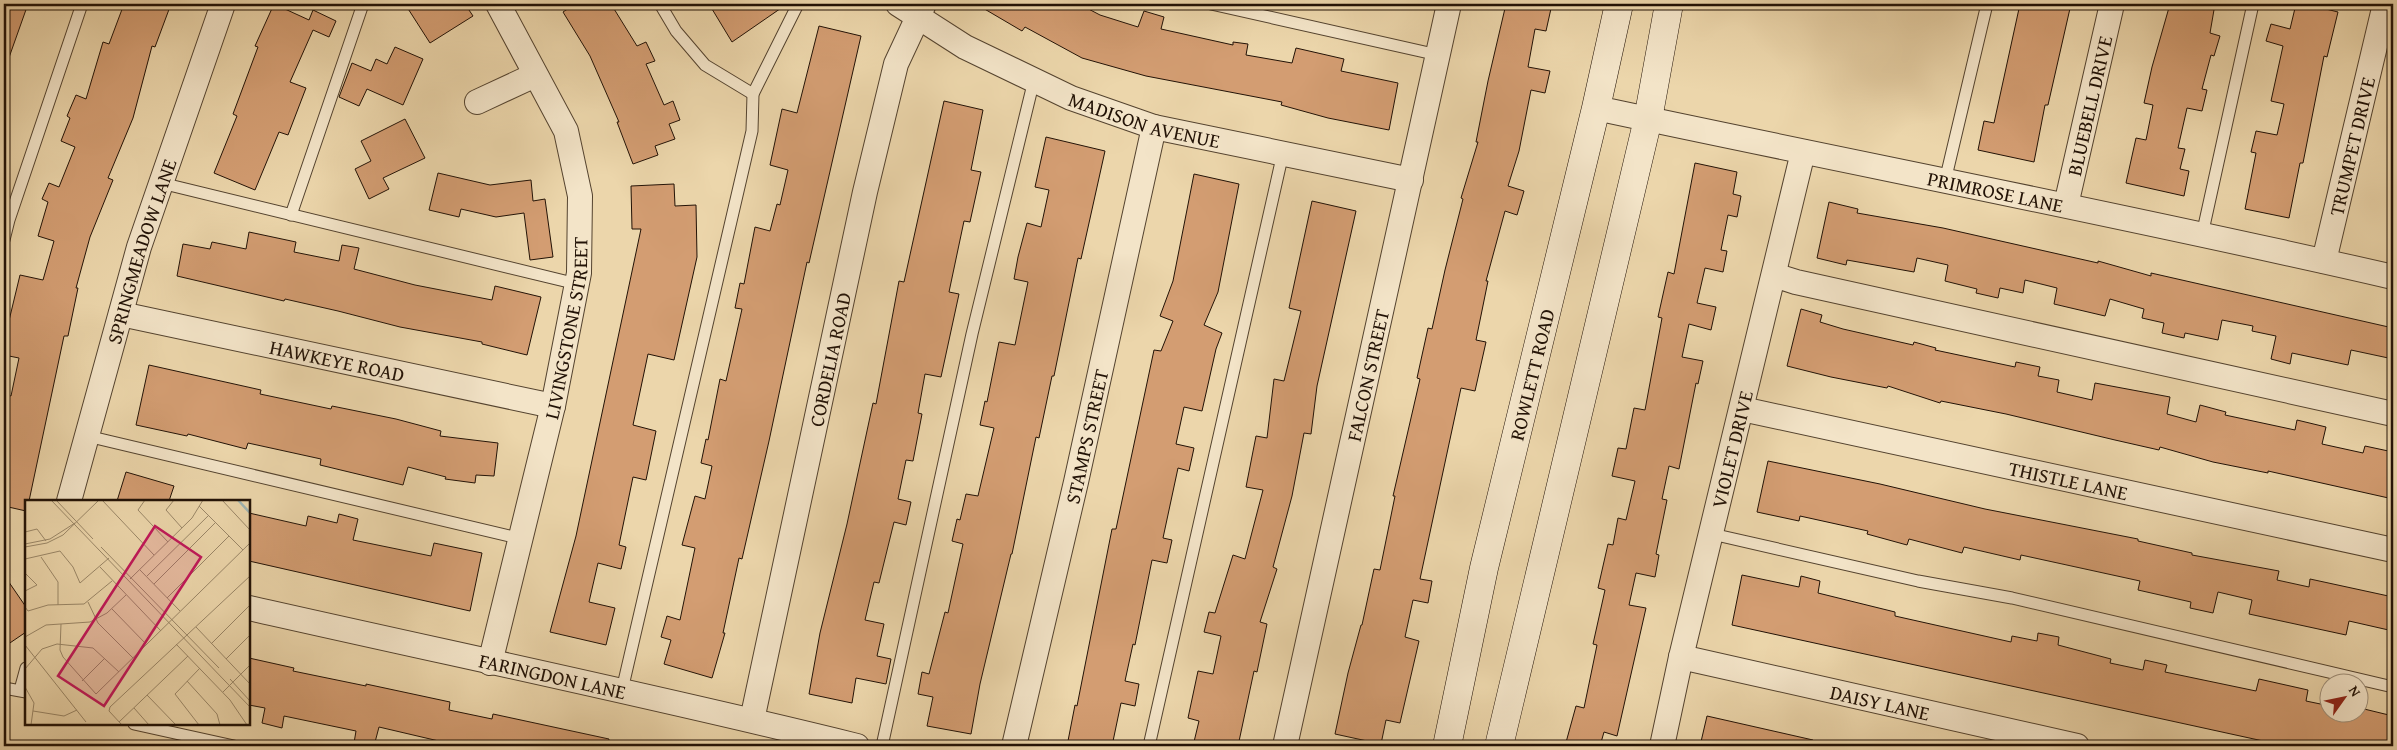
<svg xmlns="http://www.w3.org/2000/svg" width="2397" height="750" font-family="'Gentium Book Plus',serif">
<rect width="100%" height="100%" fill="#ecd6ab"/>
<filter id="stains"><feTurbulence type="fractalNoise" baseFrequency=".004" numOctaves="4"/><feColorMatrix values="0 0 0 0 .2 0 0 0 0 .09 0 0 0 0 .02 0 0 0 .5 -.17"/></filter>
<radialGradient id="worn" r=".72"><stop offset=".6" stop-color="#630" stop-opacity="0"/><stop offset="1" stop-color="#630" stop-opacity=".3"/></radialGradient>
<g fill="#d39d72" stroke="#221206">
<polygon points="4,4 28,4 6,66 4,65"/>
<polygon points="124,4 171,4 155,47 152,46 133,118 108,178 113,180 90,237 76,288 78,288 68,336 64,336 29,501 26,501 26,511 4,506 4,394 11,396 19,358 4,355 6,333 20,275 43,280 54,241 38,236 48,202 42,199 49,183 59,187 75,147 61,141 70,118 67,116 76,95 86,99 103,42 109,44"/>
<polygon points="274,4 309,20 313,10 336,21 329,37 313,30 290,82 306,88 288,135 279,132 255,190 214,173 237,116 233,114 258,47 255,46"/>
<polygon points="405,4 465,4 473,16 430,43"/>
<polygon points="575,4 611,4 637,46 646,42 655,61 646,64 664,105 673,101 680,120 669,124 675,139 655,146 658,155 633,164 617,122 619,122 590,56 563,12"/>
<polygon points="709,4 787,4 732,42"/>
<polygon points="976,4 1079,4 1100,15 1138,27 1144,11 1164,17 1161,29 1233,45 1233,42 1248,44 1246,55 1292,63 1296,48 1344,59 1341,71 1398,83 1389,130 1328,118 1281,105 1282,102 1146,76 1082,58 1025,27 1022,31"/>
<polygon points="1506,4 1552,4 1546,31 1535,29 1528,67 1550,71 1545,93 1531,90 1519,151 1508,186 1524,191 1517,215 1505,211 1486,281 1488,281 1476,340 1486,342 1475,391 1461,388 1420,579 1432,581 1428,603 1413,600 1405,637 1419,641 1400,723 1386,720 1381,744 1335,734 1348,673 1361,625 1362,625 1374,569 1380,570 1395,496 1393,496 1420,379 1417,378 1428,328 1432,329 1445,270 1463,199 1461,198 1478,142 1476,142 1488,81"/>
<polygon points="2020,4 2071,4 2048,105 2045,105 2034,162 1978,150 1984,121 1994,123"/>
<polygon points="2170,4 2215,4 2210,33 2220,36 2214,56 2211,55 2202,89 2207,90 2202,111 2187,108 2178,148 2185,149 2180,169 2189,171 2184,196 2126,183 2136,138 2146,140 2153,105 2144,103 2152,67"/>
<polygon points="2296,4 2306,4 2338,12 2327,57 2324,56 2303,163 2300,163 2289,218 2245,209 2256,153 2251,152 2256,131 2277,135 2284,104 2271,101 2283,46 2266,41 2271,24 2290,29"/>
<polygon points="819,26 861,36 809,263 807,262 769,441 742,559 739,558 723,633 725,633 712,678 664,664 671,640 661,637 667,616 680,620 695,548 682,545 695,496 705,499 712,466 701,463 706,439 708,440 720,379 726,381 742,309 735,308 740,283 744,284 755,227 770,231 777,204 780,205 788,170 770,165 782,109 797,113"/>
<polygon points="395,47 423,59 403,105 367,89 359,106 339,97 352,63 371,71 376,59 387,64"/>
<polygon points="944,101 983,110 971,170 981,172 970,222 964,221 949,292 959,294 941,377 925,374 918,413 922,414 913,461 906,460 898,499 911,502 906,525 894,522 879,583 874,582 865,620 884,624 877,656 891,659 886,684 856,678 852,703 809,694 820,633 847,524 873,403 876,404 899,281 904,282"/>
<polygon points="405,119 425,158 383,178 389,189 369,199 355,169 371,161 361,141"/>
<polygon points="1046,137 1105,151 1081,259 1078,258 1054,376 1052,376 1039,438 1036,437 1012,554 1011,554 980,684 971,734 927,726 933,697 918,694 922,672 929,674 945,612 948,613 963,544 952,541 957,519 960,520 966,494 978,496 994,428 980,425 985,401 987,402 999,342 1015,345 1028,282 1014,279 1018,257 1027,223 1041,227 1049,190 1035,187"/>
<polygon points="1695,163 1737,172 1733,194 1741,196 1737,217 1728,215 1721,250 1727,251 1723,272 1705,268 1697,303 1716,307 1711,330 1689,324 1682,357 1703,361 1698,384 1696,383 1679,469 1669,466 1662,499 1667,500 1656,554 1659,555 1655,577 1636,573 1629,605 1646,608 1617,736 1604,732 1600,746 1565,746 1576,706 1584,708 1597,645 1593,644 1605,590 1598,588 1608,544 1613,545 1618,518 1626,520 1635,481 1612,476 1618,448 1626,449 1634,408 1645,410 1662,318 1658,317 1668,272 1674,274"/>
<polygon points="438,173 490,185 531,180 533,201 545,199 553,257 530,260 524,213 496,217 461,209 459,217 429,210"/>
<polygon points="1194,174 1239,184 1218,292 1204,325 1222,333 1216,349 1202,411 1184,407 1176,444 1194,448 1189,471 1178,468 1163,538 1172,540 1167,563 1152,560 1135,645 1133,644 1125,681 1139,684 1135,706 1121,703 1112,746 1067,746 1075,705 1077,706 1112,529 1116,529 1154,350 1161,351 1173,321 1160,316 1173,281"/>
<polygon points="674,184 675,206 696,205 697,257 674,360 648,354 633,425 656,431 646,480 633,477 619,545 626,547 621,569 598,563 589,602 615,608 606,645 550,632 576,536 641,229 632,229 631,186"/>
<polygon points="1312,201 1356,211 1317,386 1311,434 1304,433 1292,496 1273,567 1277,569 1260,622 1267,624 1257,672 1254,671 1238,746 1193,746 1199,721 1188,718 1198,671 1213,674 1221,636 1204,632 1209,612 1215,613 1233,555 1245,559 1263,490 1246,487 1256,436 1267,438 1274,379 1284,381 1301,311 1289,308"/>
<polygon points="1829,202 1858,209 1857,213 1943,228 2098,263 2098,261 2151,276 2151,273 2393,328 2393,359 2351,350 2348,365 2292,353 2290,364 2271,359 2276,336 2252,331 2253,326 2222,320 2218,340 2185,333 2184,338 2162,333 2164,323 2142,318 2144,309 2110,299 2105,316 2054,304 2057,288 2025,280 2023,293 2000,288 1998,298 1976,293 1977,289 1945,281 1948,265 1917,258 1914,272 1847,260 1846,265 1817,258"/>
<polygon points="249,232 296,242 294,252 339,261 342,245 359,248 354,269 415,285 492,300 495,286 541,297 527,355 482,344 482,342 400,327 338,311 285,299 284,301 177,276 183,244 210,249 212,242 246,249"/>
<polygon points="1801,309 1822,315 1820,322 1843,329 1913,345 1914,342 1936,348 1935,350 2015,367 2016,362 2040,367 2038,376 2059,380 2057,392 2092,400 2095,383 2170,397 2167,414 2196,422 2200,405 2226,412 2225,415 2295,430 2297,420 2326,427 2322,444 2363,453 2365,446 2393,452 2393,499 2268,471 2268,473 2213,462 2160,447 2159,450 2115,440 2006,414 1941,401 1940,403 1888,386 1887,388 1831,377 1787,366"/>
<polygon points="149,365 261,390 260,394 331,409 332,406 396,419 441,431 440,436 498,443 494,476 476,475 475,483 445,479 446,477 408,467 403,485 320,465 321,459 248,443 246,449 188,434 187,436 136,425"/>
<polygon points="1768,461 1880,484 1985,509 2138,539 2138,541 2192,553 2192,555 2279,571 2277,580 2309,587 2310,579 2393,597 2393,631 2349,621 2346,635 2249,614 2252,600 2218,592 2213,613 2190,608 2191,602 2138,590 2140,581 2021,555 2020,560 1964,547 1962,553 1909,539 1907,545 1867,534 1868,531 1800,516 1799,521 1757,512"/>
<polygon points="126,472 174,486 169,501 117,501"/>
<polygon points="249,513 306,526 308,516 337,523 339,514 358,519 353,540 431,556 434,543 482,553 470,611 249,561"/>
<polygon points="4,575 26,607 26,632 4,647"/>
<polygon points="1742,575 1799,587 1801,576 1820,581 1818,593 1895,612 1895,616 2011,642 2012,636 2037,641 2038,633 2059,637 2058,645 2111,659 2110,663 2143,670 2145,660 2167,665 2165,672 2256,691 2259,679 2308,690 2306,701 2330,706 2330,712 2360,712 2360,708 2393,716 2393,746 2286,746 1732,625"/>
<polygon points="249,658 294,668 293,671 366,686 366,684 450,702 449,710 492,719 493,714 609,739 608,746 442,746 443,742 379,727 374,746 367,746 354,743 356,731 284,716 282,728 262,723 265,708 249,705"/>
<polygon points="1707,716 1813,740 1812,746 1700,746"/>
</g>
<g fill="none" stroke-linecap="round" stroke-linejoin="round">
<g stroke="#54432f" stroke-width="13">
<g id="lane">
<polyline points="660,4 676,31 705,65 753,94"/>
<polyline points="1211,4 1438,55"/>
<polyline points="1945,181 1987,4"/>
<polyline points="161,183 577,284"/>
<polyline points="291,215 363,4"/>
<polyline points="2202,235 2253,4"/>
<polyline points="4,240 9,220 82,4"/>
<polyline points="87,436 522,539"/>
<polyline points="1712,534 1918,581 2012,598 2393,687"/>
<polyline points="4,688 26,692"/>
<polyline points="20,690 26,668"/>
<polyline points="622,690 752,131 753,94 798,4"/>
<polyline points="134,724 234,746"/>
<polyline points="882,746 972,334 1034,80"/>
<polyline points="1149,746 1283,153"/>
</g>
</g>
<g stroke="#54432f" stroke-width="26">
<g id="street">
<path id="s1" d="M898,4L965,47L1071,98L1154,127L1411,180"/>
<polyline points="477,102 535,75"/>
<path id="s2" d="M1596,108C1862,165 2129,216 2393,277"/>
<path id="s3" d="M2066,205L2112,4"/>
<path id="s4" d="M2324,261L2385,4"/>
<polyline points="1774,275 1796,282 2393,414"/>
<path id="s5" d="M121,314L553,406"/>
<path id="s6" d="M1742,409L2393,550"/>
<path id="s7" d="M69,501L139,247L223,4"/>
<path id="s8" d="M249,608C452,654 655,696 857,746"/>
<path id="s9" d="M1681,657L2077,746"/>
<path id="s10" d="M490,663L553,406L579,273L580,196L566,131L498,4"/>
<path id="s11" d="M752,720L865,192L896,64L924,4"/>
<path id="s12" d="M1014,746L1076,482L1154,127"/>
<path id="s13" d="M1285,746L1449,4"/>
<path id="s14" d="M1662,746L1681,657L1803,152"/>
</g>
</g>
<g stroke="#221206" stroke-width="29">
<g id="secondary">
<path id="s15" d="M1447,746L1484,568L1596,108L1619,4"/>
<polyline points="1499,746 1648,119 1669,4"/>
</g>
</g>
<use href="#lane" stroke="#f3e4c8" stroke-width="11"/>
<use href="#street" stroke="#f3e4c8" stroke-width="24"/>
<use href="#secondary" stroke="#f3e4c8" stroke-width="28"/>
</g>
<g text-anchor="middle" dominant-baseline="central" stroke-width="4" stroke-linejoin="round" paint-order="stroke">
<g font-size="20" fill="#221206" stroke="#f3e4c8">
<text stroke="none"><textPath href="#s3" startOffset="102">BLUEBELL DRIVE</textPath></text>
<text stroke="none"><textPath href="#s1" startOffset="274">MADISON AVENUE</textPath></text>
<text stroke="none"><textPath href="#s4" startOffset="118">TRUMPET DRIVE</textPath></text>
<text stroke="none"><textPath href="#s2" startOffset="408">PRIMROSE LANE</textPath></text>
<text stroke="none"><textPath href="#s7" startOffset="260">SPRINGMEADOW LANE</textPath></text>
<text stroke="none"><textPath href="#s10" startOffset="344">LIVINGSTONE STREET</textPath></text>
<text stroke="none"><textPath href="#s11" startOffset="369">CORDELIA ROAD</textPath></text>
<text stroke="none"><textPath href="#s5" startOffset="221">HAWKEYE ROAD</textPath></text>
<text stroke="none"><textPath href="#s13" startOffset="380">FALCON STREET</textPath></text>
<text stroke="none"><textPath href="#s15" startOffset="381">ROWLETT ROAD</textPath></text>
<text stroke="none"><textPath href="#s12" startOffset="318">STAMPS STREET</textPath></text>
<text stroke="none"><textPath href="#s14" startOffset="305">VIOLET DRIVE</textPath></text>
<text stroke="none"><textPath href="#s6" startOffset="334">THISTLE LANE</textPath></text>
<text stroke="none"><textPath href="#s8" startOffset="311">FARINGDON LANE</textPath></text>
<text stroke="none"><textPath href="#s9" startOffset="204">DAISY LANE</textPath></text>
</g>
</g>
<g transform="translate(25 500)">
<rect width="225" height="225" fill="#ecd6ab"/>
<path fill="none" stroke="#9fb6b5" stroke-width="2.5" d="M213,0L225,13"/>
<path fill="none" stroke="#9b8869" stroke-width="1" d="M26,0L225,207M31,0L68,39M77,0L129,55M120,0L113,10L143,42M149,0L141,10L157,28M197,0L225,30M174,6L218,50M0,32L12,29L21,41M0,44L25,39L50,23M0,47L22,43L38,35L74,0M76,47L194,168M16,57L33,82V105M0,59L35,51L48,67L55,83L84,58M75,67L136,131M115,70L155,111M0,73L12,85L0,91M122,76L184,15M105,79L167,18L178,0M129,84L191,22M142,98L204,36M63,102L73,123L108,158M0,107L3,111L23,105L59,104L87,81M87,109L122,145M36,124L35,150L38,157L71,194L225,43M171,127L225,184M0,137L21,125L65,122L82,113L101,95M151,144L205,200L222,225M186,144L225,105M0,145L61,222M201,159L225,135M0,169L17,149L32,144L68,148L94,172M205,179L225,201M57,181L80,158M162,181L192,214L195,225M0,187L9,203L6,225M198,192L225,165M122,195L151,225M109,208L124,225M8,211L39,216L52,210M94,222L163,156M97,225L84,211L85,207L225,76M174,225L150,194L175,168"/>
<path fill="#c2185b" fill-opacity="0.15" stroke="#c2185b" stroke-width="2.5" d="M130,26L176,57L79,206L33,176Z"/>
<rect width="225" height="225" fill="none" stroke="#221206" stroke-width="2.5"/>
</g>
<rect width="2397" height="750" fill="none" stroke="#ecd6ab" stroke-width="20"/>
<rect x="5" y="5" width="2387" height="740" fill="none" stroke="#221206" stroke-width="2.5"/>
<rect x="10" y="10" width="2377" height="730" fill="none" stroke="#221206"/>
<g transform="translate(2344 698) rotate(57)"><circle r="24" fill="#f3e4c8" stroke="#9f907a"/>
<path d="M0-4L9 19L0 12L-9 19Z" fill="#8f2418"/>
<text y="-8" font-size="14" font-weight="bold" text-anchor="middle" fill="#221206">N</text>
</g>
<rect width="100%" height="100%" filter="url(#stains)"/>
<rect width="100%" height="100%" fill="url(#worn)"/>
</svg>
